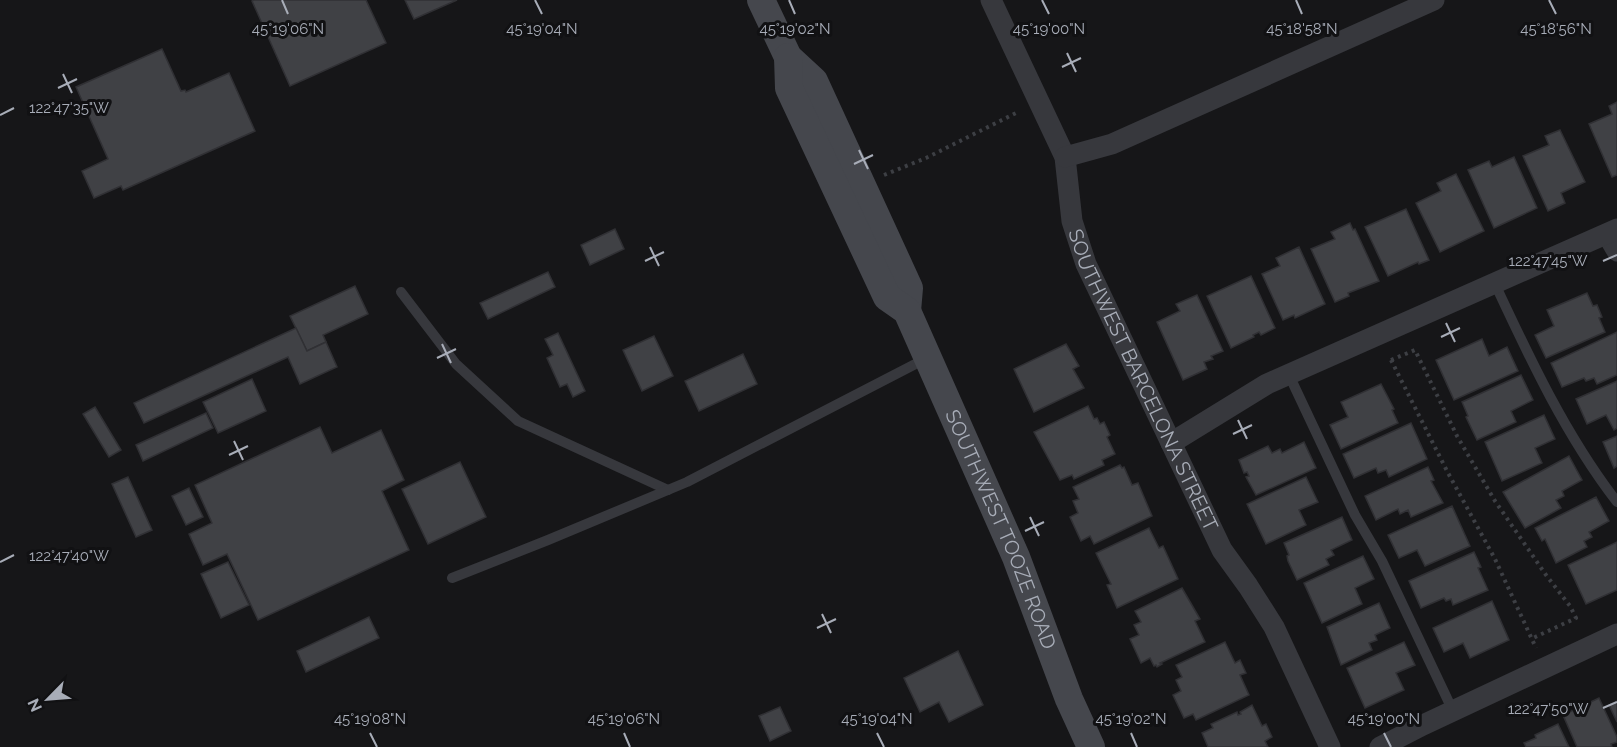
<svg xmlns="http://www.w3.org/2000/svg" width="1617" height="747" font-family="Raleway,sans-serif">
<rect width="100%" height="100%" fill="#161618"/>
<g fill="#404145" stroke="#303034" stroke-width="1.5">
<polygon points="254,0 366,0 386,43 290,86 252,1"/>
<polygon points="405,0 457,0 414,19"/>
<polygon points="162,49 181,91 185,90 186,92 229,73 255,131 123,190 121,186 94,198 82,171 108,159 76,87"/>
<polygon points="1617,102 1617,175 1612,177 1589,124 1612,114 1609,106"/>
<polygon points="1560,130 1585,182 1561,193 1565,203 1548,211 1523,156 1549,145 1545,136"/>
<polygon points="1514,157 1537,208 1494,228 1468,170 1489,161 1492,167"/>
<polygon points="1456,174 1484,231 1440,252 1416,203 1441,191 1437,183"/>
<polygon points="1406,209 1429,260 1419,264 1418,262 1388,276 1365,227"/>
<polygon points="1350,223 1353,230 1355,229 1379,281 1348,293 1349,296 1335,302 1311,249 1335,239 1331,232"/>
<polygon points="615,229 624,249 590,265 581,245"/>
<polygon points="1299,247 1325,304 1295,318 1294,315 1283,320 1262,274 1280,266 1276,258"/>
<polygon points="548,272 555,287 488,319 480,303"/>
<polygon points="1251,276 1275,328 1261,335 1259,332 1253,335 1254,337 1231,348 1207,296"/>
<polygon points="355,286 368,314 323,335 326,342 307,351 290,316"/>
<polygon points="1587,293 1593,306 1597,305 1602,317 1599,318 1605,332 1546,358 1535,335 1554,326 1547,310"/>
<polygon points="1197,295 1223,351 1211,356 1213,359 1204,362 1207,369 1183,380 1157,322 1180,311 1176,304"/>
<polygon points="296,328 307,351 326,342 337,367 300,384 288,357 144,423 134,403"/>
<polygon points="1617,332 1617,375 1597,384 1594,378 1586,381 1584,378 1562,387 1551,363"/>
<polygon points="558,333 585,391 573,397 567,384 560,387 547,358 553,355 545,339"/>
<polygon points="654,336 673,376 642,391 623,350"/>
<polygon points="1482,339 1489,356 1507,347 1518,371 1454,400 1436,360"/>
<polygon points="1066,344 1079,366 1073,369 1084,388 1034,412 1014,369"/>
<polygon points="743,354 757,384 699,411 685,381"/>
<polygon points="1521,375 1533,400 1511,411 1516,422 1477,440 1466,417 1468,416 1462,402"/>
<polygon points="252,379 266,411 218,433 203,402"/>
<polygon points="1617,381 1617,428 1614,430 1606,415 1587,424 1576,399"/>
<polygon points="1381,384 1394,409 1392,410 1398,423 1341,449 1330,425 1348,417 1341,402"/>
<polygon points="1088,406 1094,419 1097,418 1100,424 1104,422 1110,435 1107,437 1115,454 1102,460 1104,465 1074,479 1072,475 1060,480 1034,432"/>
<polygon points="95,407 121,450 109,457 83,414"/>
<polygon points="206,413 213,428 143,461 136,445"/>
<polygon points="1544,415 1555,439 1535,448 1542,463 1502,481 1485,442"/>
<polygon points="1411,423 1427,459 1389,477 1386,470 1378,473 1376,468 1354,478 1343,454"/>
<polygon points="320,427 332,453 381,430 404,480 382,491 409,550 258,620 227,554 203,565 189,534 212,523 195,485"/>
<polygon points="1617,436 1617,466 1614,468 1603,442"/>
<polygon points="1304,442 1316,468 1256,495 1246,477 1249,476 1247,472 1244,473 1239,460 1268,446 1272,453 1280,449 1282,453"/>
<polygon points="1569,456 1582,480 1562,491 1564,496 1556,500 1561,508 1525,528 1503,492"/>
<polygon points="460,462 486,517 428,544 402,489"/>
<polygon points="1120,465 1122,468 1124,467 1132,485 1138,483 1152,516 1094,544 1090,536 1081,541 1070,517 1078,513 1073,501 1079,499 1073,487"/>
<polygon points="1428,467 1434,480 1431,481 1443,503 1411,517 1408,510 1400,514 1398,509 1376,520 1365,496"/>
<polygon points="128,477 152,530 136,537 112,484"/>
<polygon points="1306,477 1318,502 1299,510 1306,525 1266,544 1247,504"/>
<polygon points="189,488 203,517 186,525 172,496"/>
<polygon points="1596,497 1609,521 1589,532 1592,537 1584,541 1587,547 1556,563 1545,539 1542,541 1535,528"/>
<polygon points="1452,506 1470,546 1425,566 1417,550 1399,558 1388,535"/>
<polygon points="1342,517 1352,540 1331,550 1334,555 1326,559 1329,565 1297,580 1288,561 1287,556 1289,555 1284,543"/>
<polygon points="1149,528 1159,548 1163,546 1178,579 1117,608 1107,585 1111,584 1096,553"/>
<polygon points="1617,542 1617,590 1586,604 1568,565"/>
<polygon points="1474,552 1481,567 1478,568 1488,590 1453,605 1451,599 1446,601 1444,598 1421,608 1409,581"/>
<polygon points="1363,556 1374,579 1355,588 1362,604 1322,623 1304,583"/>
<polygon points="228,562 249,605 221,618 201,574"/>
<polygon points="1182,588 1200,619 1195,621 1205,642 1160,663 1162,664 1157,667 1156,665 1154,666 1150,658 1141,663 1130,639 1139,635 1134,625 1141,622 1135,611"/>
<polygon points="1492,601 1509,640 1470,658 1463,643 1444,652 1433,628"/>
<polygon points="1379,603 1390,628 1375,635 1377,640 1369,643 1372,650 1341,665 1327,627"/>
<polygon points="369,617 379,638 306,672 297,651"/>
<polygon points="1225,642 1235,663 1240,660 1246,673 1240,675 1249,695 1196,720 1193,714 1184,718 1173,695 1181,691 1176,680 1182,677 1176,665"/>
<polygon points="1404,642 1415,665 1396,673 1404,690 1365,708 1347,668"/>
<polygon points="958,651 983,705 949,722 939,702 920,712 904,678"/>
<polygon points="1599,698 1617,737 1617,742 1611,744 1612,747 1577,747 1563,715"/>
<polygon points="1617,701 1617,722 1609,705"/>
<polygon points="1252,705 1262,726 1266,724 1272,737 1265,741 1268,747 1208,747 1202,733 1213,728 1211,724 1237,712 1238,715 1241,714 1240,712"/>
<polygon points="780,707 791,731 770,741 759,716"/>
<polygon points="1558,724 1569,747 1526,747 1524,743 1536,738 1535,735"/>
</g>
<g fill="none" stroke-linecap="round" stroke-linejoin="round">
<g stroke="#3d3f44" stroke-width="4" stroke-dasharray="3 4.5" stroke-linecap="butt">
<polyline points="884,175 926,158 1018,112"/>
<polyline points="1391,360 1415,350 1457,436 1495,501 1546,575 1570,606 1576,618 1531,639"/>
<polyline points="1391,360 1447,471 1495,559 1536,648"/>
</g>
<g stroke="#37383d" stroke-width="10">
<path d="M1495,284C1530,359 1566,436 1617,502"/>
<polyline points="401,292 456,364 518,421 668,490"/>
<polyline points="1289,375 1355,515 1382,561 1453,711"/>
<polyline points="452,578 548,540 687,482 927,358"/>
</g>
<g stroke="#37383d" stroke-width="21">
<path id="s1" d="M991,0L1065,157L1072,221L1086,264L1222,550L1248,586L1274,627L1330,747"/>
<polyline points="1065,157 1112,144 1434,0"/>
<polyline points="1607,234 1617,251"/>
<polyline points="1171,443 1267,384 1617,229"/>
<polyline points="1380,747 1423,725 1617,634"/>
</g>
<g stroke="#45474d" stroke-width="28">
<polyline points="761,0 788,57 814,81 909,288 907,311"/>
<path id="s2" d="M788,57L789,88L887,297L907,311L1016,557L1069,699L1091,747"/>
</g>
</g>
<path fill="none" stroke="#a8adb8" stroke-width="2" d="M282,0L288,14M535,0L542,14M789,0L795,14M1042,0L1049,14M1296,0L1302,14M1549,0L1556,14M1067,53L1076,72M1062,67L1081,58M63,74L72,93M58,88L77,79M0,115L14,108M859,150L868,169M854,164L873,155M650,247L659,266M645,261L664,252M1603,261L1617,255M1446,323L1455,342M1441,337L1460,328M442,344L451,363M437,358L456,349M1238,420L1247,439M1233,434L1252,425M234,441L243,460M229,455L248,446M1030,517L1039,536M1025,531L1044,522M0,562L14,555M822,614L831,633M817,628L836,619M1603,708L1617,702M370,733L377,747M624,733L630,747M877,733L884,747M1131,733L1137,747M1384,733L1391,747"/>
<g text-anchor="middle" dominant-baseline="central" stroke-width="6" stroke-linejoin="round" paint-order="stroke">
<g font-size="20" fill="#a8adb8" stroke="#111113">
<text stroke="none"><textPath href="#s1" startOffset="412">SOUTHWEST BARCELONA STREET</textPath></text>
<text stroke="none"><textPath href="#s2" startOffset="524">SOUTHWEST TOOZE ROAD</textPath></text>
</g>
</g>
<g font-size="15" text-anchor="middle" fill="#a8adb8" stroke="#111113" stroke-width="6" stroke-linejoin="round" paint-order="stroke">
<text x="542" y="34">45°19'04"N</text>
<text x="1302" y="34">45°18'58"N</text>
<text x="288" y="34">45°19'06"N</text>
<text x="795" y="34">45°19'02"N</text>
<text x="1049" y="34">45°19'00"N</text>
<text x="1556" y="34">45°18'56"N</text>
<text x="69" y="113">122°47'35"W</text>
<text x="1548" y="266">122°47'45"W</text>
<text x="69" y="561">122°47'40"W</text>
<text x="1548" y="714">122°47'50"W</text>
<text x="370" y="724">45°19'08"N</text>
<text x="624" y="724">45°19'06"N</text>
<text x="877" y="724">45°19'04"N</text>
<text x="1131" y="724">45°19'02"N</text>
<text x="1384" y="724">45°19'00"N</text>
</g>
<g transform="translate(48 699) rotate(245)" stroke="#111113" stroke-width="4.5" paint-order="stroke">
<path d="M0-4.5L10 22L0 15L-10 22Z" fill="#a8adb8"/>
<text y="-9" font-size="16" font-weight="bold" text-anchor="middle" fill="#a8adb8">N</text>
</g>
</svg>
